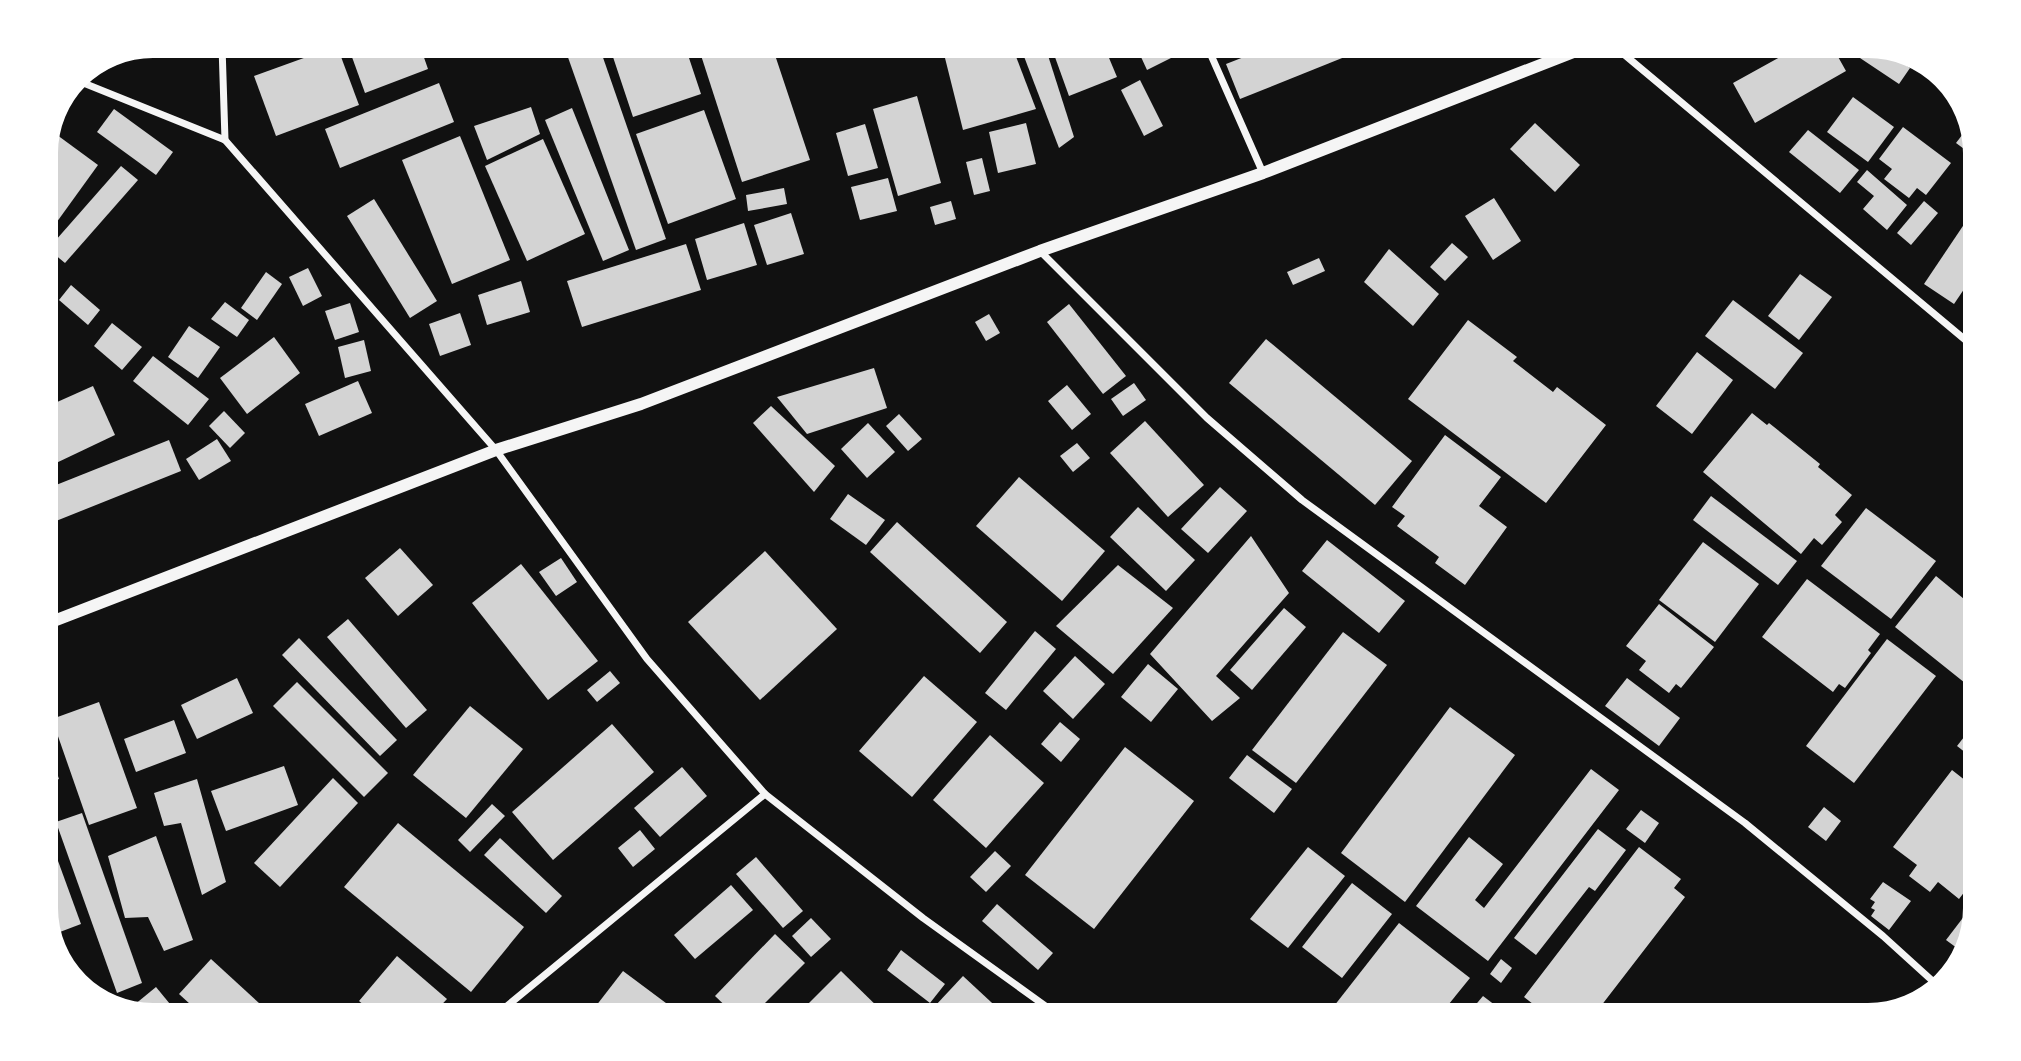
<svg xmlns="http://www.w3.org/2000/svg" width="2021" height="1061" font-family="Signika,sans-serif">
<rect width="100%" height="100%" fill="#111"/>
<g fill="#d3d3d3">
<polygon points="337,46 359,105 276,136 254,76"/>
<polygon points="348,46 420,46 428,69 365,93"/>
<polygon points="564,46 599,46 666,239 636,250"/>
<polygon points="617,46 685,46 701,94 633,117 610,48"/>
<polygon points="698,46 772,46 810,160 742,182"/>
<polygon points="942,46 1012,46 1036,109 963,130"/>
<polygon points="1020,46 1045,46 1074,137 1059,148"/>
<polygon points="1051,46 1104,46 1117,77 1069,96"/>
<polygon points="1136,46 1177,46 1181,53 1147,70"/>
<polygon points="1215,46 1237,46 1218,53"/>
<polygon points="1272,46 1372,46 1240,99 1226,64"/>
<polygon points="1800,46 1811,46 1812,49 1818,46 1832,46 1846,71 1755,123 1733,83"/>
<polygon points="1865,46 1882,49 1910,68 1899,84 1857,56"/>
<polygon points="1140,80 1163,126 1144,136 1121,90"/>
<polygon points="439,83 454,122 340,168 325,129"/>
<polygon points="917,96 941,183 898,196 873,109"/>
<polygon points="1853,97 1894,127 1868,162 1827,132"/>
<polygon points="531,107 540,134 487,160 474,126"/>
<polygon points="572,108 629,250 603,261 545,120"/>
<polygon points="114,109 173,152 156,175 97,132"/>
<polygon points="704,110 736,199 668,224 636,134"/>
<polygon points="1026,123 1036,164 998,173 989,132"/>
<polygon points="1535,123 1580,165 1555,192 1510,149"/>
<polygon points="865,124 878,168 848,176 836,133"/>
<polygon points="1969,126 1975,146 1975,157 1956,143"/>
<polygon points="1903,127 1951,163 1926,195 1917,188 1909,198 1884,179 1892,169 1879,159"/>
<polygon points="1808,130 1859,170 1840,193 1789,152"/>
<polygon points="53,132 98,165 46,237 46,146"/>
<polygon points="460,136 510,260 452,284 402,160"/>
<polygon points="543,139 585,234 527,261 485,166"/>
<polygon points="982,158 990,191 974,195 966,162"/>
<polygon points="121,166 138,180 65,263 48,249"/>
<polygon points="1867,170 1907,205 1887,230 1863,209 1874,196 1857,182"/>
<polygon points="888,178 897,211 860,220 851,187"/>
<polygon points="784,188 787,204 748,211 746,195"/>
<polygon points="1494,198 1521,241 1493,260 1465,216"/>
<polygon points="374,199 437,301 410,318 347,216"/>
<polygon points="951,201 956,219 935,225 930,207"/>
<polygon points="1924,201 1938,213 1911,245 1897,233"/>
<polygon points="1975,208 1975,273 1954,304 1924,284"/>
<polygon points="791,213 804,254 767,265 754,225"/>
<polygon points="744,223 757,265 707,280 695,239"/>
<polygon points="1452,243 1468,257 1445,281 1430,267"/>
<polygon points="686,244 701,290 582,327 567,281"/>
<polygon points="1389,249 1439,294 1413,326 1364,282"/>
<polygon points="1319,258 1325,271 1293,285 1287,272"/>
<polygon points="308,268 322,296 303,306 289,277"/>
<polygon points="266,272 282,284 257,320 241,308"/>
<polygon points="46,273 54,280 46,291"/>
<polygon points="1800,274 1832,297 1799,340 1768,316"/>
<polygon points="521,281 530,312 487,325 478,295"/>
<polygon points="71,285 100,310 88,325 59,300"/>
<polygon points="1733,300 1803,353 1775,389 1705,336"/>
<polygon points="225,302 249,320 237,337 211,319"/>
<polygon points="350,303 359,332 335,340 325,311"/>
<polygon points="1069,304 1126,376 1103,394 1047,322"/>
<polygon points="460,313 471,345 440,356 429,324"/>
<polygon points="989,314 1000,333 986,341 975,322"/>
<polygon points="1468,320 1517,357 1513,361 1553,392 1557,387 1606,425 1546,503 1408,399"/>
<polygon points="112,323 142,347 122,370 94,346"/>
<polygon points="189,326 220,347 198,378 168,357"/>
<polygon points="274,337 300,373 247,414 220,378"/>
<polygon points="1266,339 1412,461 1375,505 1229,383"/>
<polygon points="364,340 371,371 345,378 338,347"/>
<polygon points="1697,352 1733,380 1692,434 1656,406"/>
<polygon points="153,356 209,399 188,425 133,381"/>
<polygon points="874,368 887,408 807,434 777,397"/>
<polygon points="358,381 372,413 319,436 305,404"/>
<polygon points="1134,383 1146,400 1123,416 1111,399"/>
<polygon points="1067,385 1091,414 1072,430 1048,401"/>
<polygon points="93,386 115,435 54,464 46,446 46,407"/>
<polygon points="771,406 835,466 814,492 753,423"/>
<polygon points="224,411 245,433 230,448 209,426"/>
<polygon points="1752,413 1767,425 1769,423 1820,464 1818,467 1852,495 1835,515 1842,522 1822,545 1814,538 1801,554 1703,472"/>
<polygon points="899,414 922,439 908,451 886,426"/>
<polygon points="1145,421 1204,485 1168,517 1110,453"/>
<polygon points="868,423 895,452 867,478 841,449"/>
<polygon points="1445,435 1501,477 1479,506 1507,527 1465,585 1435,563 1439,557 1397,526 1405,516 1392,507"/>
<polygon points="217,439 231,461 199,480 186,459"/>
<polygon points="169,440 181,471 46,525 46,489"/>
<polygon points="1077,443 1090,458 1073,472 1060,456"/>
<polygon points="1019,477 1105,551 1062,601 976,526"/>
<polygon points="1220,487 1247,511 1208,553 1181,529"/>
<polygon points="848,494 885,520 866,545 830,519"/>
<polygon points="1711,496 1797,561 1778,585 1693,520"/>
<polygon points="1138,507 1195,560 1166,591 1110,537"/>
<polygon points="1866,508 1936,561 1891,619 1821,566"/>
<polygon points="897,522 1007,622 980,653 870,552"/>
<polygon points="1251,536 1289,593 1216,676 1240,698 1212,721 1150,654"/>
<polygon points="1327,540 1405,601 1379,633 1302,571"/>
<polygon points="1703,542 1759,584 1715,642 1659,600"/>
<polygon points="400,548 433,585 398,616 365,578"/>
<polygon points="765,551 837,629 760,700 688,622"/>
<polygon points="561,558 577,582 556,596 539,572"/>
<polygon points="521,564 598,661 548,700 472,603"/>
<polygon points="1118,565 1173,608 1113,674 1056,626"/>
<polygon points="1936,576 1975,608 1975,691 1895,627"/>
<polygon points="1807,579 1880,634 1868,650 1871,653 1845,688 1839,684 1833,692 1762,637"/>
<polygon points="1659,604 1714,647 1681,688 1676,684 1669,693 1639,670 1646,661 1626,646"/>
<polygon points="1284,608 1306,627 1252,690 1230,670"/>
<polygon points="348,619 427,710 406,728 327,637"/>
<polygon points="1035,631 1056,649 1006,710 985,693"/>
<polygon points="1343,632 1387,665 1296,783 1252,750"/>
<polygon points="299,638 397,740 380,756 282,655"/>
<polygon points="1887,639 1936,676 1854,783 1806,746"/>
<polygon points="1075,656 1105,684 1073,719 1043,691"/>
<polygon points="1148,664 1178,689 1151,722 1121,697"/>
<polygon points="610,671 620,683 597,702 587,690"/>
<polygon points="924,676 977,722 912,797 859,751"/>
<polygon points="237,678 253,713 197,739 181,705"/>
<polygon points="1627,678 1680,718 1659,746 1605,706"/>
<polygon points="297,682 388,773 364,797 273,706"/>
<polygon points="99,702 137,808 89,825 52,719"/>
<polygon points="470,706 523,749 466,818 413,775"/>
<polygon points="1450,707 1515,755 1405,902 1341,853"/>
<polygon points="174,720 186,753 136,772 124,739"/>
<polygon points="1060,722 1080,739 1061,762 1041,744"/>
<polygon points="1975,723 1975,760 1957,746"/>
<polygon points="612,724 654,772 553,860 512,812"/>
<polygon points="990,735 1044,783 986,848 933,800"/>
<polygon points="46,742 59,779 46,784"/>
<polygon points="1125,747 1194,801 1094,929 1025,875"/>
<polygon points="1247,755 1292,789 1274,813 1229,778"/>
<polygon points="284,766 298,805 226,831 211,791"/>
<polygon points="682,767 707,796 660,837 634,808"/>
<polygon points="1975,767 1975,783 1968,777"/>
<polygon points="1591,769 1619,790 1488,961 1416,906 1469,837 1503,864 1475,900 1484,908"/>
<polygon points="1952,770 1975,788 1975,878 1959,899 1938,882 1930,892 1909,876 1917,865 1893,847"/>
<polygon points="333,778 358,803 280,887 254,863"/>
<polygon points="197,779 226,882 202,895 181,823 164,826 154,793"/>
<polygon points="492,804 505,816 470,852 458,840"/>
<polygon points="1824,807 1841,821 1826,841 1808,827"/>
<polygon points="1641,810 1659,823 1645,843 1626,829"/>
<polygon points="82,813 142,983 117,993 56,822"/>
<polygon points="398,823 524,927 471,992 344,887"/>
<polygon points="46,828 81,924 52,935 46,916"/>
<polygon points="1598,829 1626,850 1595,891 1589,887 1536,955 1514,938"/>
<polygon points="640,830 655,849 633,867 618,848"/>
<polygon points="156,836 193,940 164,951 148,917 125,918 108,856"/>
<polygon points="500,838 562,896 546,913 484,855"/>
<polygon points="1308,847 1345,876 1288,948 1250,919"/>
<polygon points="1639,847 1681,879 1674,888 1685,897 1594,1015 1547,1015 1524,997"/>
<polygon points="995,851 1011,866 986,892 970,877"/>
<polygon points="756,857 803,911 783,928 736,874"/>
<polygon points="1883,882 1911,901 1889,930 1871,916 1875,910 1871,908 1875,902 1870,899"/>
<polygon points="1352,883 1392,914 1342,978 1302,947"/>
<polygon points="731,885 753,910 695,959 674,935"/>
<polygon points="1975,902 1976,909 1965,954 1946,940"/>
<polygon points="997,904 1053,953 1038,970 982,921"/>
<polygon points="811,918 831,939 811,957 792,936"/>
<polygon points="1399,923 1470,978 1440,1015 1327,1015"/>
<polygon points="775,934 805,963 753,1015 735,1015 715,996"/>
<polygon points="901,950 945,984 930,1003 887,970"/>
<polygon points="397,956 447,999 432,1015 376,1015 359,1001"/>
<polygon points="211,959 272,1015 202,1015 179,994"/>
<polygon points="1501,959 1512,968 1501,983 1490,974"/>
<polygon points="623,971 682,1015 589,1015"/>
<polygon points="841,971 886,1015 797,1015"/>
<polygon points="963,976 1005,1015 944,1015 935,1006"/>
<polygon points="156,987 179,1015 152,1016 128,1010"/>
<polygon points="1483,996 1508,1015 1467,1015"/>
<polygon points="1871,1003 1882,1012 1861,1015"/>
</g>
<g fill="none" stroke-linecap="round" stroke-linejoin="round">
<g stroke="#f5f5f5" stroke-width="7">
<polyline points="222,46 225,140"/>
<polyline points="1207,46 1263,173"/>
<polyline points="1614,46 1975,348"/>
<polyline points="76,80 225,140 496,450 647,659 765,794 923,918 1058,1015"/>
<polyline points="1040,251 1207,418 1302,500 1745,823 1883,936 1937,985"/>
<polyline points="496,1015 765,794"/>
</g>
<polyline stroke="#f5f5f5" stroke-width="12" points="46,624 496,450 641,404 1040,251 1263,173 1589,46"/>
</g>
<path d="M0 0H2021V1061H0ZM153 58H1868A95 95 0 0 1 1963 153V908A95 95 0 0 1 1868 1003H153A95 95 0 0 1 58 908V153A95 95 0 0 1 153 58Z" fill="#fff" fill-rule="evenodd"/>
</svg>
